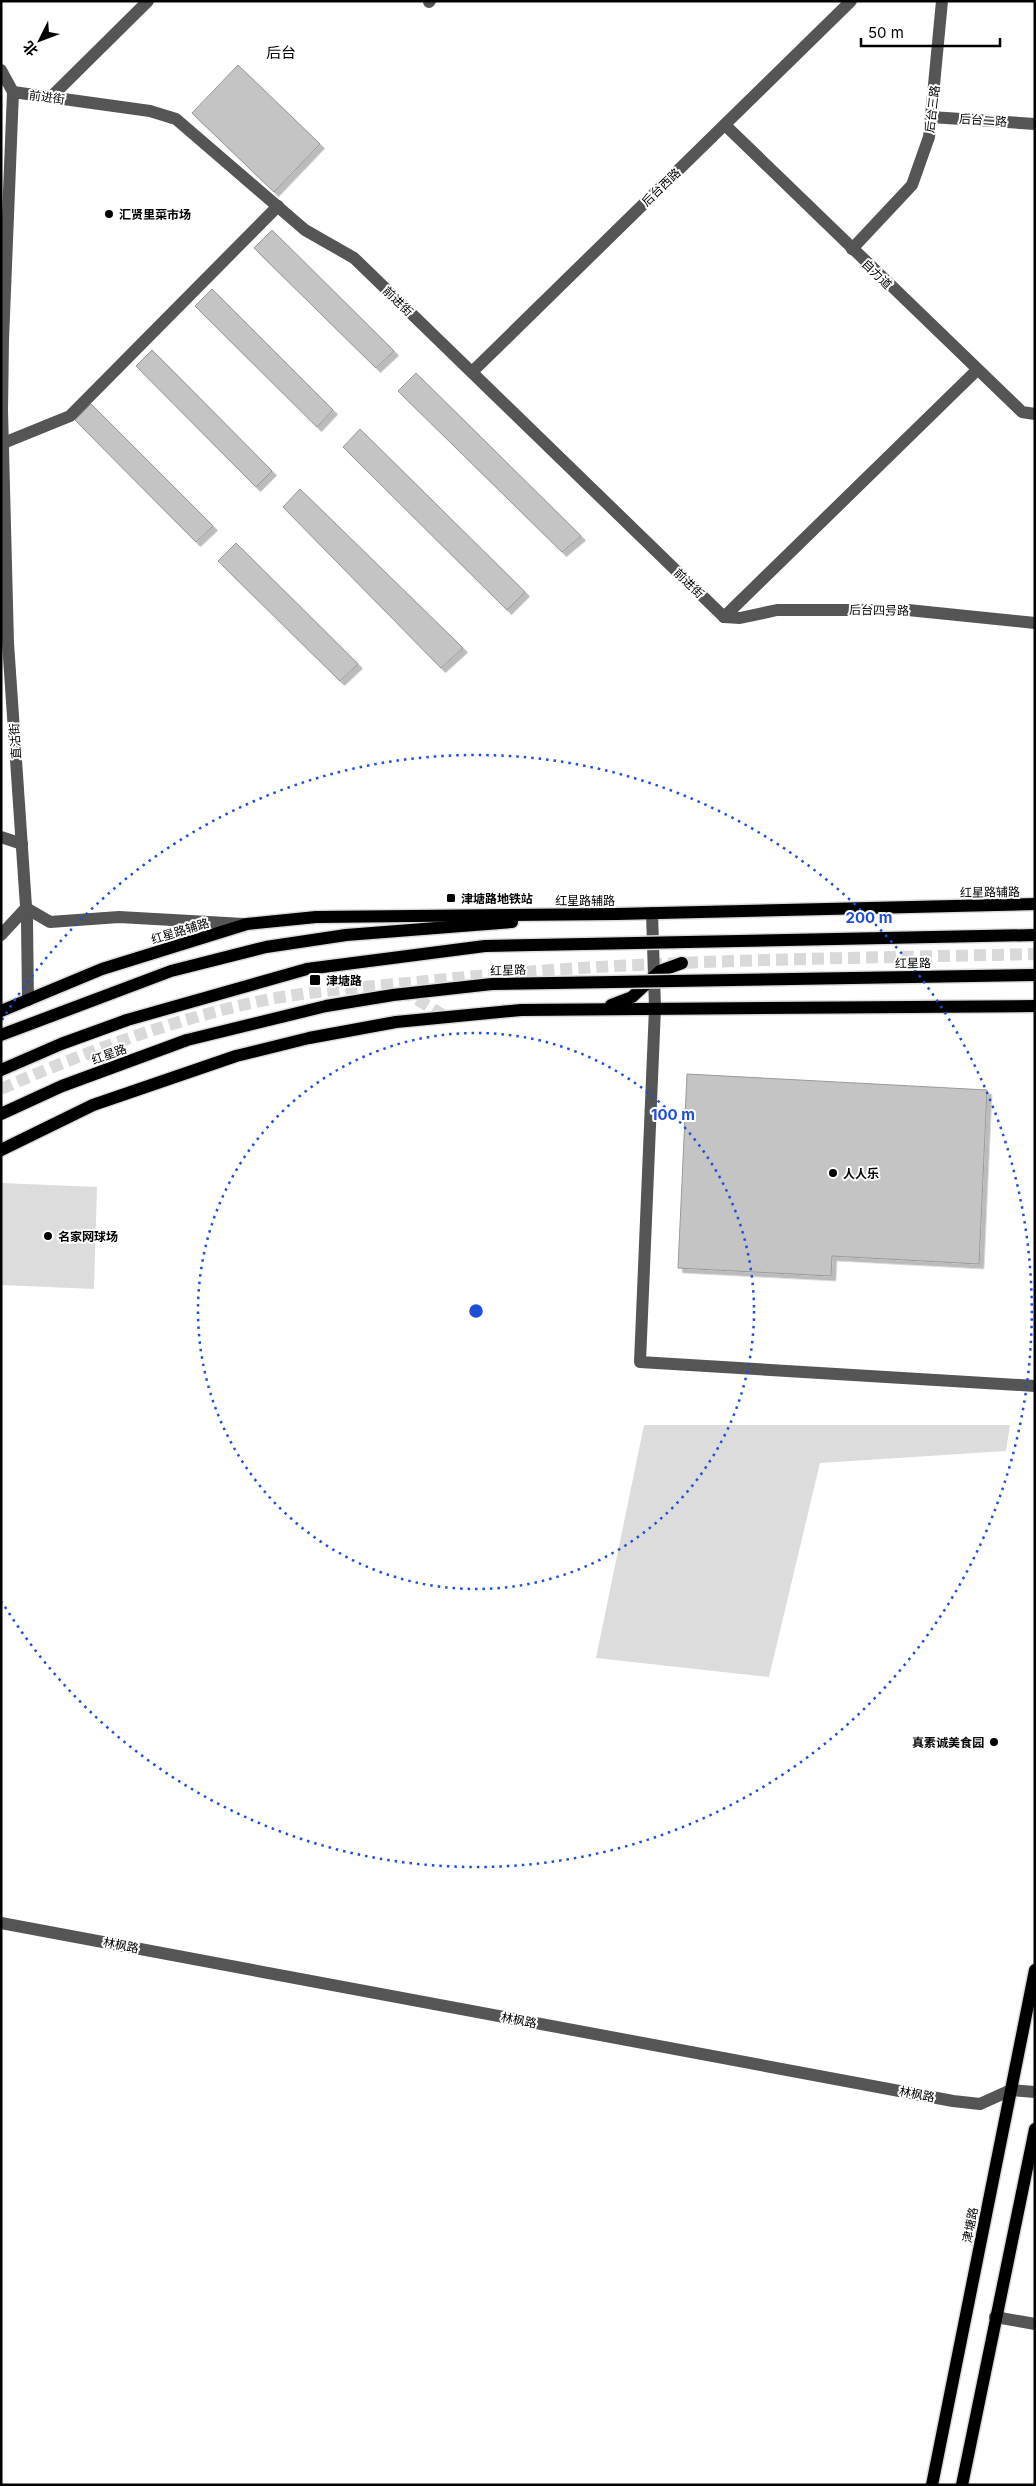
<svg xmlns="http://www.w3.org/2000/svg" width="1036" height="2486" font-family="Inter,'Noto Sans SC',sans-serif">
<defs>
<filter id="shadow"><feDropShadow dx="4.5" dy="4.5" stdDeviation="0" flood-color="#0004"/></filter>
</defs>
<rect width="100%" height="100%" fill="#fff"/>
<g fill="#dcdcdc">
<polygon points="1,1183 97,1187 94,1289 1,1285"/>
<polygon points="644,1425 1010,1425 1006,1451 820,1463 769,1677 596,1658"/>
</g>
<g fill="#c4c4c4" stroke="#999" filter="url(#shadow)">
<polygon points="238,65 320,144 274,192 192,113"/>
<polygon points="272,230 394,351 376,368 254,248"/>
<polygon points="212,289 333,410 317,427 195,306"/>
<polygon points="152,350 272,471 256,487 136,366"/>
<polygon points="416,373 581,536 562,552 398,391"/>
<polygon points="91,404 213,526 196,542 75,420"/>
<polygon points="360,429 525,592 507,610 343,447"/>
<polygon points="300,489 463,648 441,668 283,507"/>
<polygon points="236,543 358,664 340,681 218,561"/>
<polygon points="687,1074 987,1090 979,1264 832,1256 831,1276 678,1268"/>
</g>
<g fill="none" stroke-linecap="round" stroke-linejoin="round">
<g stroke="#d9d9d9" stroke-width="12" stroke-dasharray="12 6" stroke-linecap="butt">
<polyline points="402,990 446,1017"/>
<path d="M1,1089C83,1053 168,1021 256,1002C306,991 366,987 418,982C623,959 829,959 1035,954"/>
</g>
<g stroke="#dbdbdb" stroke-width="15">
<g id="major">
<polyline points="611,1005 632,997 660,971 682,963"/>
<polyline points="1,1011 102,969 247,924 316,917 617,914 1035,904"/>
<polyline points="1,1035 171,971 266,947 346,935 512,922"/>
<polyline points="1,1150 93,1105 236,1056 309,1038 396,1022 521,1010 1035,1006"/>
<polyline points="932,2485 1035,1970"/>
<polyline points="962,2485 1035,2129"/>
</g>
</g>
<g stroke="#555" stroke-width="12">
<polyline points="429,2 430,1"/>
<polyline points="1,70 13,92"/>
<polyline points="13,92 3,340 2,410 8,643 27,921 28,1000"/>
<polyline points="13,92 150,111 176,119 305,230 354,258 724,617"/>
<polyline points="51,97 148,1"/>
<polyline points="931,117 1035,124"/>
<polyline points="725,125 1022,412 1035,414"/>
<polyline points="852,249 912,185 929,137 942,1"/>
<polyline points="472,372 851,1"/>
<polyline points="1,444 70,416 278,206"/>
<polyline points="724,617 977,370"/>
<polyline points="724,617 740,618 777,610 908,610 1035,623"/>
<polyline points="1,837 22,844"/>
<polyline points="652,913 655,1008 640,1362 1035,1386"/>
<polyline points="1,935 26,908 50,922 119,917 244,924"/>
<polyline points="1,1923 953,2101 980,2104 1011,2090 1035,2092"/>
<polyline points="995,2317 1035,2324"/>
</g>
<use href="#major" stroke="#000" stroke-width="12"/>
<g stroke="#dbdbdb" stroke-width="15" stroke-linecap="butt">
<g id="major-bridge">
<polyline points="1,1070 61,1044 127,1020 307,969 485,946 1035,935"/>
<polyline points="1,1114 62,1086 187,1040 326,1006 393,995 492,984 1035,975"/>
</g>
</g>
<use href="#major-bridge" stroke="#000" stroke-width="12"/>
</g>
<g fill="none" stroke="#1d4ed8" stroke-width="2.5" stroke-dasharray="2.5 5">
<circle cx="476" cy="1311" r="278"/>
<path d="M2 1020A556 556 0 1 1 2 1602"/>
</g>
<g fill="#000" stroke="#fff" stroke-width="2">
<circle cx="109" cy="214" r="5"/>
<rect x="446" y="893" width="10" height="10" rx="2.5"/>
<rect x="309" y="974" width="12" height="12" rx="2.5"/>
<circle cx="833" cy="1173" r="5"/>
<circle cx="48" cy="1236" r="5"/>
<circle cx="994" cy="1742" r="5"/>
</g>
<g text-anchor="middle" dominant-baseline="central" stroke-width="4" stroke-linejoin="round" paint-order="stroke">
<g font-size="12" fill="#000" stroke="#fff">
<text transform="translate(47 97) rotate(8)">前进街</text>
<text transform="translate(932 109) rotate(-83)">后台三路</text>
<text transform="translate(983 120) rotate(4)">后台二路</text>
<text transform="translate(661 187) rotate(-44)">后台西路</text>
<text transform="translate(877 274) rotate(44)">自力道</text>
<text transform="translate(398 301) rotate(44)">前进街</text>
<text transform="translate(689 583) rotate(44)">前进街</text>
<text transform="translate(879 610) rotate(1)">后台四号路</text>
<text transform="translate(15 741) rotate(-94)">直沽街</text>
<text transform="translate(990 892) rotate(-1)">红星路辅路</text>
<text x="585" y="900">红星路辅路</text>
<text transform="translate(180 931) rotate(-17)">红星路辅路</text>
<text transform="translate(913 963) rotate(-1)">红星路</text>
<text transform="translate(508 970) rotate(-2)">红星路</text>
<text transform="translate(109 1054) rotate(-20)">红星路</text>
<text transform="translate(121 1945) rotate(11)">林枫路</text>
<text transform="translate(519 2020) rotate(11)">林枫路</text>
<text transform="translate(917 2094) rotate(11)">林枫路</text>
<text transform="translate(970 2225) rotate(-79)">津塘路</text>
</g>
<g font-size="12" font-weight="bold" fill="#000" stroke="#fff" text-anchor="start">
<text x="119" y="214">汇贤里菜市场</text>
<text x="461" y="898">津塘路地铁站</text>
<text x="326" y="980">津塘路</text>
<text x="843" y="1173">人人乐</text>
<text x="58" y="1236">名家网球场</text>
<text x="984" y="1742" text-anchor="end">真素诚美食园</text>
</g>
<g font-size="15" fill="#000" stroke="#fff">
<text x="281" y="52">后台</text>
</g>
</g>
<circle cx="476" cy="1311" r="8" fill="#1d4ed8" stroke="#fff" stroke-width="2.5"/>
<g font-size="15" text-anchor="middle" font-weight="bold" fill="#1d4ed8" stroke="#fff" stroke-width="4" stroke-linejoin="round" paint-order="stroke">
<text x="869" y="923">200 m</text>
<text x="673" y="1120">100 m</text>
</g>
<rect width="1036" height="2486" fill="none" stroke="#000000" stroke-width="5"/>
<g transform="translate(40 40) rotate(228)" stroke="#ffffff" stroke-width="4" paint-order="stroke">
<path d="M0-4L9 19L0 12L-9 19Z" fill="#000000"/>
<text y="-8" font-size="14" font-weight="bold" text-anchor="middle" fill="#000000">北</text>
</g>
<path d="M861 38v8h139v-8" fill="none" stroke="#000000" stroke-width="2.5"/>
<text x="868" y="38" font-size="15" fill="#000000" stroke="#ffffff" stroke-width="4" paint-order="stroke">50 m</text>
</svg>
